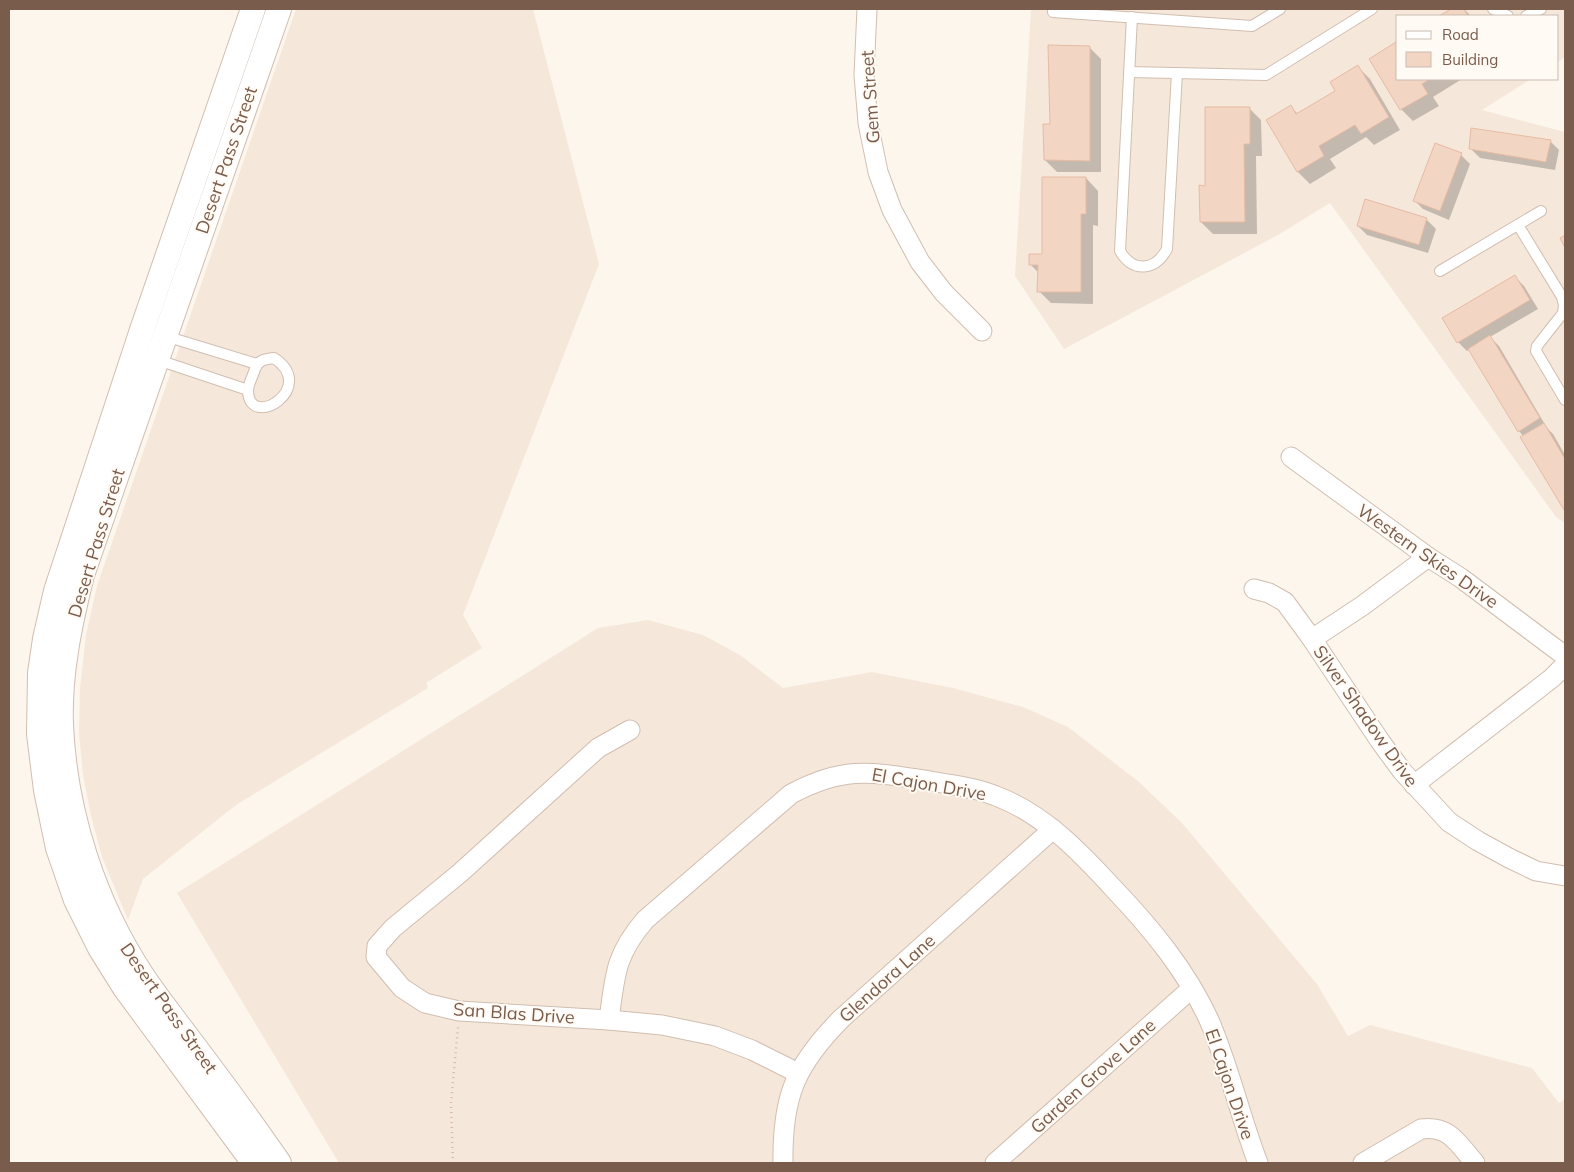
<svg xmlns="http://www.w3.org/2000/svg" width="1574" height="1172" font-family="Mulish,sans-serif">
<rect width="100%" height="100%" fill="#fdf6ec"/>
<g fill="#f5e8da">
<polygon points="296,9 533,9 599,264 463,615 482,648 426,683 428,688 236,805 143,879 128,920 102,857 91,816 83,775 79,734 80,688 86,635 97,586"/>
<polygon points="1031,9 1565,9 1565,57 1558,62 1558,16 1398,16 1398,79 1531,79 1482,110 1565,132 1565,523 1556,517 1330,203 1278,235 1064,349 1015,276"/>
<polygon points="648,620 703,635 740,655 783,688 872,672 953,688 1023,707 1068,727 1139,782 1182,823 1317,984 1348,1036 1370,1025 1532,1068 1559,1103 1565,1099 1565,1163 339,1163 177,893 598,628"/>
</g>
<g fill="#0003">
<polygon points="1454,9 1464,9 1471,16 1441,16"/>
<polygon points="1089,47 1101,59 1101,172 1057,172 1045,160"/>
<polygon points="1371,59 1398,79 1462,79 1433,97 1439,106 1413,121 1401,109"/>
<polygon points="1358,67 1370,79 1400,130 1374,145 1366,137 1330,159 1336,168 1310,184 1298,172 1291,107 1298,114 1337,91"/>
<polygon points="1249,108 1261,120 1262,156 1256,156 1257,234 1213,234 1201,222 1207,187"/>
<polygon points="1550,141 1559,150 1555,170 1480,158 1471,149"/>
<polygon points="1461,155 1470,164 1449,220 1423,209 1414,200"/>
<polygon points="1086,178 1098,191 1098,226 1093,225 1093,304 1051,303 1039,291 1039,273 1030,264 1043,255"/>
<polygon points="1366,201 1427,220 1436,229 1428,253 1367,235 1358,226"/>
<polygon points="1515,277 1524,286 1538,309 1490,337 1499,346 1547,428 1553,434 1565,455 1565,509 1522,438 1524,437 1519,431 1470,349 1467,351 1458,342"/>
</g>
<g fill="#f3d5c3" stroke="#e6bba3">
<polygon points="1451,9 1464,9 1468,16 1439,16"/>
<polygon points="1396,42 1398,46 1398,79 1430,79 1422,84 1428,94 1400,110 1369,59"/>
<polygon points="1048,45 1090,46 1090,161 1044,160 1043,124 1050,124"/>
<polygon points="1358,65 1389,117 1361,134 1355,125 1319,146 1324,156 1297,172 1266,120 1291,105 1296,114 1335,91 1330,82"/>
<polygon points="1205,107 1250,107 1250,144 1244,144 1245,222 1200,222 1199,185 1205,186"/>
<polygon points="1471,128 1551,140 1546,162 1469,149"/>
<polygon points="1435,143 1462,153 1440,211 1413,201"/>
<polygon points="1042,177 1086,177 1086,214 1081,214 1081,292 1037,292 1038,265 1029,265 1029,254 1042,254"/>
<polygon points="1365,199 1427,218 1419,245 1357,226"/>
<polygon points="1565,235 1565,248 1560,238"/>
<polygon points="1515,275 1530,300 1457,343 1442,318"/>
<polygon points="1490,335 1540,418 1518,432 1468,349"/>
<polygon points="1544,423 1565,459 1565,509 1564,510 1520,437"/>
</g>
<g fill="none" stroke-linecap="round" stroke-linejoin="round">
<g stroke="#d1beb0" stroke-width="12">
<g id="service">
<polyline points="1053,9 1053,12 1252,26 1280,9"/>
<polyline points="1493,9 1508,16"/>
<polyline points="1526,16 1541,9"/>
<path d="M1132,17L1120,251C1133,273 1155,271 1167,249L1177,73"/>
<polyline points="1129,72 1266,75 1372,9"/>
<polyline points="1518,225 1562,297 1564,305 1563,313 1537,346 1536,351 1565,400"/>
<polyline points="1440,271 1541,211"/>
<polyline points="165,336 257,364"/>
<path d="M274,358C319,388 249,431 248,391C248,384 253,376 255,369C258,360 265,359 274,358Z"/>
<polyline points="155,359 248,390"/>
</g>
</g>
<g stroke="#d1beb0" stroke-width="21">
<g id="minor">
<polyline points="867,9 864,75 868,123 878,172 892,210 920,262 944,293 982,331"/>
<polyline points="1291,457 1428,557 1461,578 1565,656"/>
<polyline points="1254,589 1269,593 1285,602 1312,639 1380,741 1402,771 1449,822 1478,841 1509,858 1536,871 1565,876"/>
<polyline points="1312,639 1362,606 1428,557"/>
<polyline points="630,730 598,748 460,873 393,928 377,946 376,957 402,988 425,1003 459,1011 609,1020 662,1025 715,1036 752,1050 798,1073"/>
<polyline points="1414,785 1552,678 1565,665"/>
<path d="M609,1020C615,975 615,955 645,920L791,794C845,765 872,772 930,781C952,785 975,787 996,796C1044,814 1080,852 1114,889C1151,928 1186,970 1209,1020C1229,1066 1240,1116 1258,1163"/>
<path d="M783,1163C782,1097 795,1065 842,1018L1053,829"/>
<polyline points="995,1163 1191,989"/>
<path d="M1363,1163L1421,1129C1450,1125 1458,1144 1475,1163"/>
</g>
</g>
<g stroke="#d1beb0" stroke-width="26">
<g id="tertiary">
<polyline points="253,9 142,330 56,591 45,639 40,673 39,734 46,790 58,848 76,900 100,948 125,988 254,1163"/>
<path d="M279,9L82,575C70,624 59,674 61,725C65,813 94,903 143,977C157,998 173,1018 188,1038C219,1079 250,1121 279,1163"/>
</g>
</g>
<polyline stroke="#d9b8a5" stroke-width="2.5" stroke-dasharray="1 4" stroke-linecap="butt" points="453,1163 451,1103 458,1027"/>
<use href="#service" stroke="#fff" stroke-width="10"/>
<use href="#minor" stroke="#fff" stroke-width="19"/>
<use href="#tertiary" stroke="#fff" stroke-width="24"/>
</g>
<g text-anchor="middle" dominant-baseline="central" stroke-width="4" stroke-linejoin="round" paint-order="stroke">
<g font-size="18" fill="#7a5c4d" stroke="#fffaf3">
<text transform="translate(870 97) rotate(-94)">Gem Street</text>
<text transform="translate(226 160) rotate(-71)">Desert Pass Street</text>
<text transform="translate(96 543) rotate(-73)">Desert Pass Street</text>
<text transform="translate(1428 556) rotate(35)">Western Skies Drive</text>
<text transform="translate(1366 716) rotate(55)">Silver Shadow Drive</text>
<text transform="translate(929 784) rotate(10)">El Cajon Drive</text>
<text transform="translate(887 978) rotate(-42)">Glendora Lane</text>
<text transform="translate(169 1008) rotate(55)">Desert Pass Street</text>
<text transform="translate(514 1013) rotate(4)">San Blas Drive</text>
<text transform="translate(1093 1076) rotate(-42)">Garden Grove Lane</text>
<text transform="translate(1230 1084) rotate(71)">El Cajon Drive</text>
</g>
</g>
<rect width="1574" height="1172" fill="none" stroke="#7a5c4d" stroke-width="20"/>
<rect x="1396" y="15" width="162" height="65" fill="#fffaf3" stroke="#cabbb1"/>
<rect x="1406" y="31" width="25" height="8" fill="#ffffff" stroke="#cabbb1"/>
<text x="1442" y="40" font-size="15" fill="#7a5c4d">Road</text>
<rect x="1406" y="52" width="25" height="15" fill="#f3d5c3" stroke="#cabbb1"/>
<text x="1442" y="65" font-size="15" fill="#7a5c4d">Building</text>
</svg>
